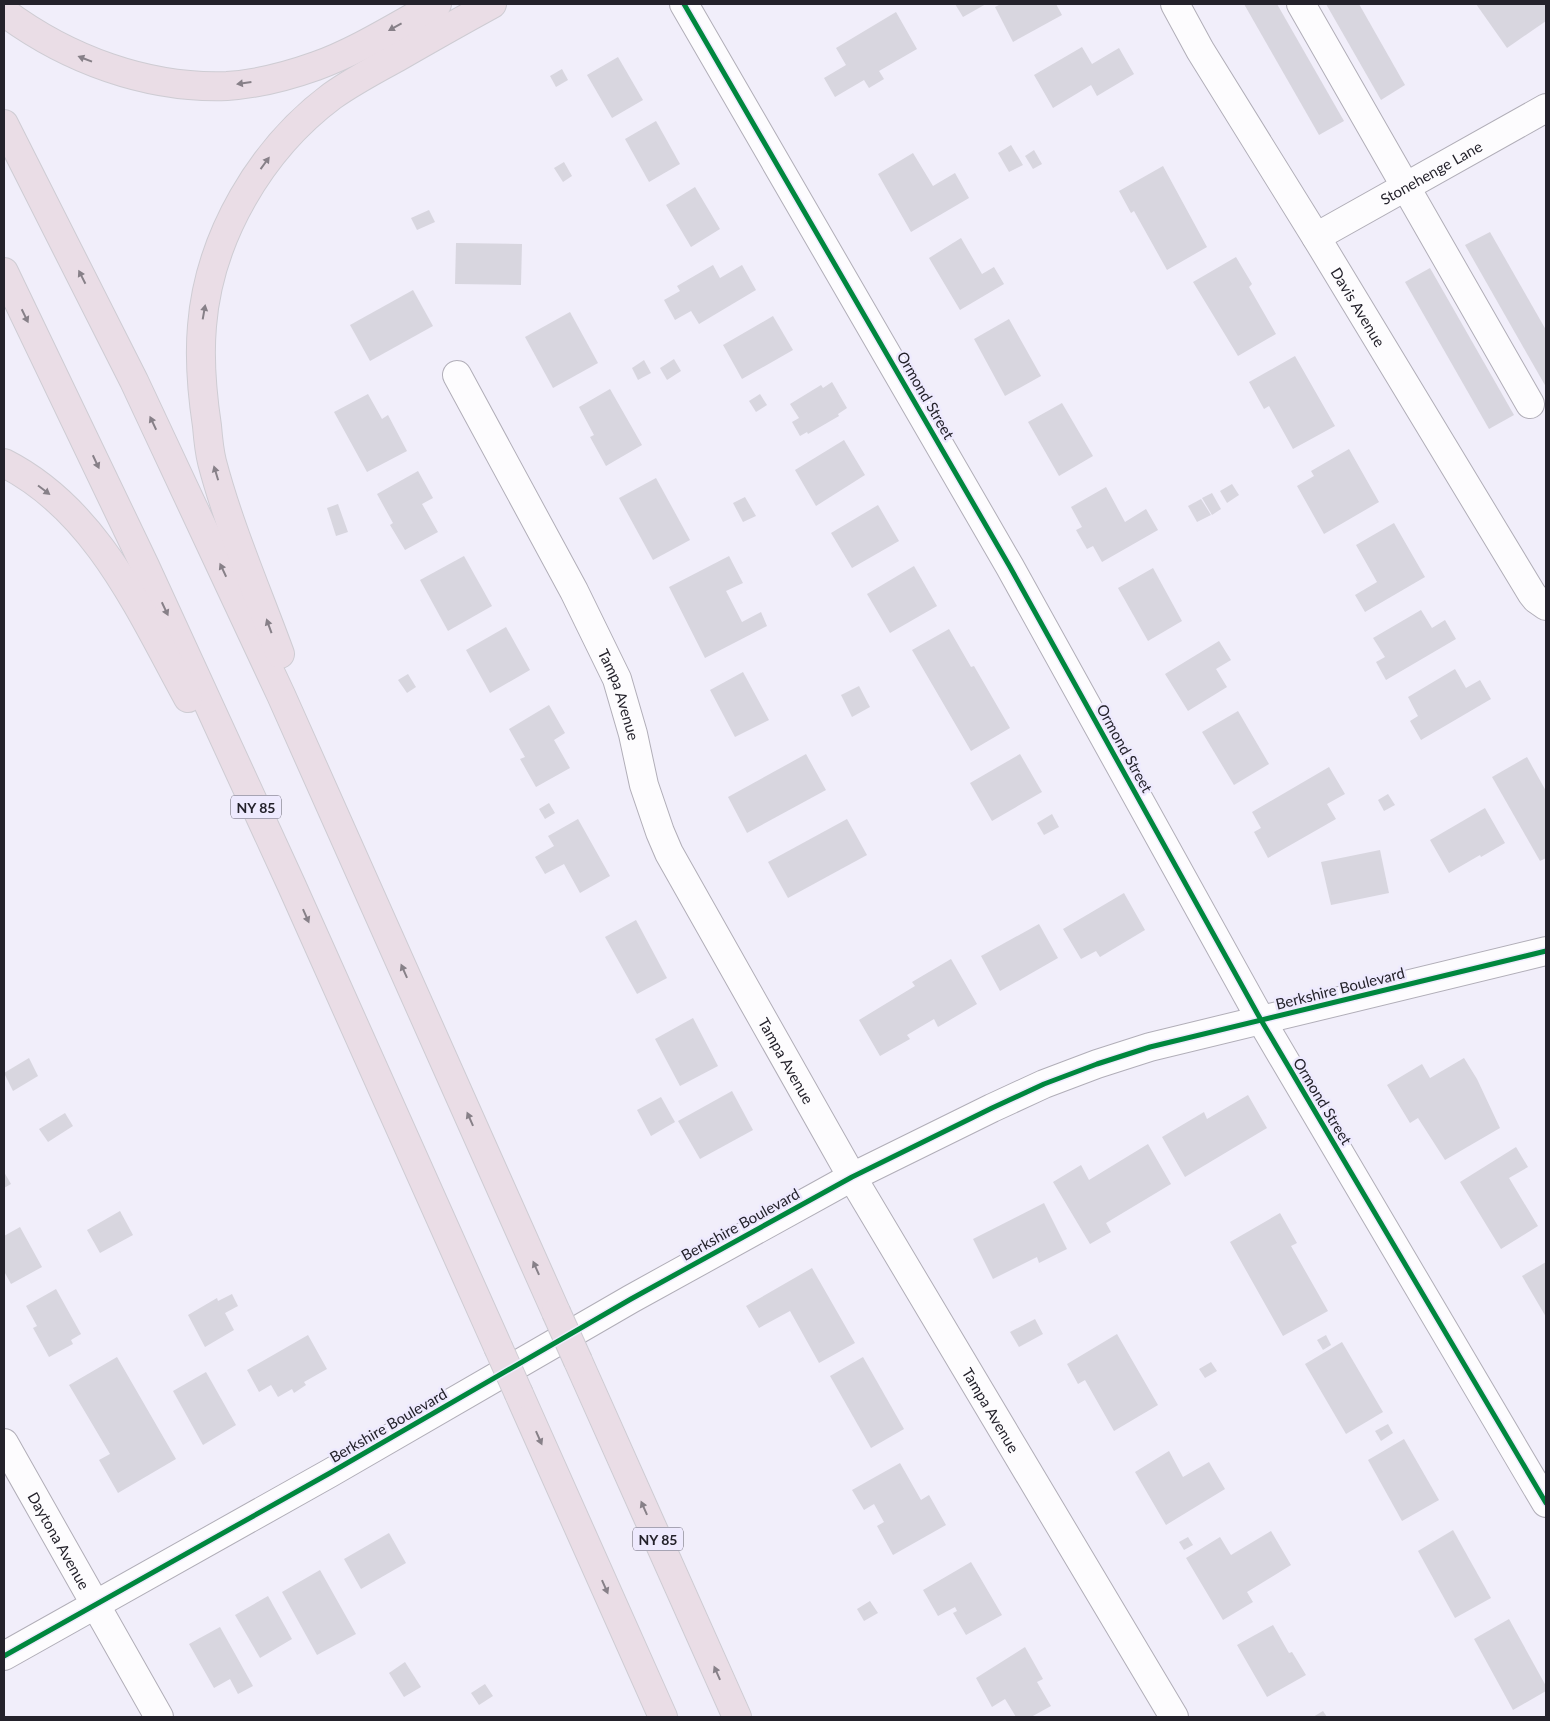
<svg xmlns="http://www.w3.org/2000/svg" width="1550" height="1721" font-family="Lato,sans-serif">
<rect width="100%" height="100%" fill="#f1eefa"/>
<g fill="#d8d6df">
<polygon points="955,4 986,4 963,17"/>
<polygon points="1001,4 1056,4 1062,15 1013,42 995,7"/>
<polygon points="1244,4 1277,4 1344,121 1319,135"/>
<polygon points="1326,4 1359,4 1405,85 1381,100"/>
<polygon points="1476,4 1546,4 1546,21 1507,48"/>
<polygon points="896,12 917,49 879,71 884,79 869,88 864,80 835,97 824,78 846,65 836,48"/>
<polygon points="1082,47 1092,64 1119,48 1134,74 1097,96 1091,85 1053,108 1034,75"/>
<polygon points="618,57 643,100 612,118 587,75"/>
<polygon points="562,69 568,80 556,87 550,76"/>
<polygon points="656,121 680,164 649,182 625,139"/>
<polygon points="1011,145 1023,165 1009,172 998,153"/>
<polygon points="1034,150 1042,164 1033,169 1025,156"/>
<polygon points="913,153 933,186 955,173 969,198 911,232 878,174"/>
<polygon points="564,162 572,176 563,182 554,168"/>
<polygon points="1163,166 1207,247 1167,270 1134,211 1131,213 1119,191"/>
<polygon points="695,187 720,229 691,247 666,205"/>
<polygon points="429,210 435,222 417,230 411,218"/>
<polygon points="1490,232 1546,330 1546,387 1465,245"/>
<polygon points="961,238 982,274 994,267 1004,284 960,310 929,258"/>
<polygon points="456,243 522,244 521,285 455,284"/>
<polygon points="1236,257 1252,284 1249,287 1276,334 1238,356 1193,282"/>
<polygon points="713,265 720,278 742,265 756,290 699,324 691,311 675,320 664,300 680,291 677,286"/>
<polygon points="1430,268 1514,415 1489,429 1405,282"/>
<polygon points="413,290 433,326 370,361 350,325"/>
<polygon points="570,312 598,363 553,388 525,337"/>
<polygon points="773,316 793,350 742,379 723,345"/>
<polygon points="1009,319 1041,376 1005,396 974,339"/>
<polygon points="1295,356 1335,426 1293,449 1269,406 1264,409 1249,382"/>
<polygon points="674,359 681,371 667,380 660,368"/>
<polygon points="644,360 651,373 638,380 632,368"/>
<polygon points="832,382 847,408 838,414 839,416 808,434 807,432 800,436 792,422 799,418 790,404 821,385 823,388"/>
<polygon points="610,389 642,445 606,466 590,437 594,435 579,407"/>
<polygon points="368,394 382,419 388,415 407,451 367,472 334,412"/>
<polygon points="760,394 767,405 756,412 749,401"/>
<polygon points="1062,403 1093,456 1059,476 1028,422"/>
<polygon points="844,440 865,475 816,506 795,470"/>
<polygon points="1349,449 1379,502 1324,534 1297,486 1314,476 1311,471"/>
<polygon points="418,471 433,498 422,504 438,532 405,550 390,525 393,523 377,494"/>
<polygon points="656,478 690,540 653,560 619,498"/>
<polygon points="1232,484 1239,495 1227,503 1220,491"/>
<polygon points="1106,487 1125,522 1146,509 1158,530 1102,562 1093,546 1087,549 1076,530 1082,527 1071,507"/>
<polygon points="1212,493 1221,509 1212,515 1202,498"/>
<polygon points="745,497 756,516 743,522 733,503"/>
<polygon points="1201,499 1211,515 1197,522 1188,506"/>
<polygon points="338,504 348,532 336,536 327,508"/>
<polygon points="878,505 899,541 852,568 831,533"/>
<polygon points="1394,523 1425,577 1365,612 1355,595 1377,582 1356,545"/>
<polygon points="464,556 492,606 448,631 420,580"/>
<polygon points="729,556 743,583 726,591 742,622 761,612 767,626 705,658 669,587"/>
<polygon points="914,566 937,606 890,633 867,594"/>
<polygon points="1153,568 1182,621 1148,641 1118,588"/>
<polygon points="1421,610 1432,628 1445,620 1456,639 1386,680 1376,662 1385,657 1373,638"/>
<polygon points="506,627 530,670 490,693 466,650"/>
<polygon points="949,629 971,667 974,666 1010,728 971,751 912,650"/>
<polygon points="1219,641 1231,660 1216,669 1227,687 1188,711 1165,674"/>
<polygon points="1455,669 1466,688 1480,680 1491,699 1421,740 1410,721 1418,716 1408,697"/>
<polygon points="743,672 769,720 735,737 710,690"/>
<polygon points="408,674 416,687 407,693 398,680"/>
<polygon points="859,686 870,707 852,717 841,695"/>
<polygon points="549,705 565,733 554,740 570,768 536,787 520,759 525,757 509,729"/>
<polygon points="1238,711 1269,764 1234,785 1202,732"/>
<polygon points="806,754 826,790 747,833 728,797"/>
<polygon points="1020,754 1042,792 992,821 970,783"/>
<polygon points="1527,757 1546,791 1546,858 1540,861 1492,777"/>
<polygon points="1329,767 1345,794 1327,804 1336,819 1268,858 1254,832 1261,828 1252,812"/>
<polygon points="1388,794 1395,805 1384,811 1378,800"/>
<polygon points="549,803 555,813 545,819 539,809"/>
<polygon points="1485,808 1505,843 1481,857 1480,855 1449,873 1430,840"/>
<polygon points="1052,814 1059,827 1044,835 1037,823"/>
<polygon points="578,819 610,876 580,893 564,864 545,874 535,857 554,846 548,836"/>
<polygon points="847,819 867,855 788,898 768,862"/>
<polygon points="1380,850 1389,893 1331,905 1321,862"/>
<polygon points="1124,893 1145,930 1100,957 1096,951 1081,959 1063,929"/>
<polygon points="636,920 667,978 637,994 605,937"/>
<polygon points="1039,924 1058,958 1000,991 981,956"/>
<polygon points="951,959 977,1004 938,1027 934,1019 907,1035 910,1039 880,1056 859,1020 915,986 912,982"/>
<polygon points="693,1018 718,1066 680,1086 655,1039"/>
<polygon points="29,1058 38,1076 13,1091 4,1073"/>
<polygon points="1464,1058 1477,1079 1500,1128 1445,1160 1418,1118 1410,1123 1387,1085 1422,1064 1430,1078"/>
<polygon points="732,1091 753,1130 700,1159 678,1121"/>
<polygon points="1248,1095 1267,1128 1185,1177 1162,1137 1204,1112 1207,1119"/>
<polygon points="661,1097 675,1122 651,1136 637,1110"/>
<polygon points="65,1113 73,1126 48,1142 39,1129"/>
<polygon points="1148,1144 1171,1184 1106,1223 1111,1232 1090,1244 1053,1182 1081,1165 1089,1180"/>
<polygon points="1516,1147 1528,1167 1509,1178 1538,1226 1501,1249 1460,1182"/>
<polygon points="4,1172 11,1184 4,1188"/>
<polygon points="1044,1203 1067,1249 1039,1263 1037,1257 993,1279 973,1239"/>
<polygon points="120,1211 133,1235 100,1253 87,1230"/>
<polygon points="1280,1213 1297,1243 1291,1246 1328,1311 1283,1336 1230,1242"/>
<polygon points="20,1227 42,1267 11,1284 5,1273 4,1274 4,1236"/>
<polygon points="1546,1262 1546,1317 1522,1276"/>
<polygon points="812,1268 855,1343 819,1363 790,1311 759,1328 746,1306"/>
<polygon points="56,1289 81,1334 71,1340 73,1344 49,1357 33,1328 37,1326 26,1306"/>
<polygon points="232,1294 238,1306 225,1313 234,1330 205,1347 188,1315 217,1298 218,1301"/>
<polygon points="1035,1319 1043,1334 1019,1347 1010,1332"/>
<polygon points="1117,1334 1158,1405 1114,1431 1085,1380 1078,1384 1067,1364"/>
<polygon points="308,1335 327,1369 304,1382 306,1385 294,1393 292,1389 278,1397 271,1385 259,1392 247,1370"/>
<polygon points="1326,1335 1331,1345 1323,1350 1317,1340"/>
<polygon points="1342,1342 1383,1412 1346,1434 1305,1364"/>
<polygon points="117,1357 176,1459 118,1493 99,1460 110,1454 69,1385"/>
<polygon points="863,1357 904,1429 871,1448 830,1376"/>
<polygon points="1211,1362 1217,1371 1205,1378 1199,1369"/>
<polygon points="206,1372 236,1425 203,1445 173,1391"/>
<polygon points="1388,1424 1393,1433 1381,1441 1375,1431"/>
<polygon points="1404,1439 1439,1500 1402,1521 1368,1460"/>
<polygon points="1169,1451 1183,1477 1209,1462 1225,1489 1166,1525 1135,1472"/>
<polygon points="900,1463 921,1500 929,1495 946,1525 893,1555 877,1526 884,1522 874,1504 864,1510 852,1490"/>
<polygon points="1453,1530 1491,1598 1455,1618 1418,1551"/>
<polygon points="1271,1531 1291,1565 1247,1592 1253,1602 1223,1620 1186,1558 1220,1537 1231,1555"/>
<polygon points="389,1533 406,1563 361,1589 344,1559"/>
<polygon points="1188,1537 1193,1545 1184,1550 1179,1542"/>
<polygon points="971,1562 1002,1615 966,1635 953,1613 957,1611 955,1607 938,1616 923,1590"/>
<polygon points="320,1570 356,1634 317,1655 282,1592"/>
<polygon points="268,1596 292,1639 260,1658 235,1615"/>
<polygon points="870,1601 878,1613 864,1621 857,1609"/>
<polygon points="1509,1619 1546,1686 1546,1691 1513,1710 1474,1639"/>
<polygon points="1273,1625 1289,1653 1292,1652 1306,1675 1267,1697 1237,1645"/>
<polygon points="220,1627 253,1686 238,1694 230,1679 214,1688 189,1644"/>
<polygon points="1025,1647 1043,1679 1037,1682 1051,1706 1031,1717 1016,1717 1005,1699 992,1707 976,1678"/>
<polygon points="405,1662 421,1687 404,1697 389,1673"/>
<polygon points="485,1684 493,1696 479,1705 471,1693"/>
<polygon points="1323,1711 1327,1717 1313,1717"/>
</g>
<g fill="none" stroke-linecap="round" stroke-linejoin="round">
<g stroke="#b1aeb8" stroke-width="30">
<g id="minor">
<polyline points="684,4 1010,567 1261,1020 1546,1503"/>
<path id="s1" d="M1175,4L1200,50L1316,237L1532,594L1536,599L1546,606"/>
<polyline points="1301,4 1530,404"/>
<path id="s2" d="M1316,237L1546,108"/>
<path id="s3" d="M457,375L574,591L617,679L633,734L644,785L660,832L669,853L852,1177L1174,1717"/>
<path id="s4" d="M4,1443L159,1717"/>
<polyline points="4,1656 330,1473 631,1299 852,1177 992,1108 1044,1084 1097,1064 1150,1047 1546,951"/>
</g>
</g>
<g stroke="#ceccd3" stroke-width="30">
<g id="highway">
<path d="M4,12C67,59 147,89 227,86C257,84 288,76 316,66C358,51 398,25 437,4"/>
<polyline points="4,124 134,381 281,695 556,1312"/>
<polyline points="4,272 145,566 291,884 498,1347"/>
<path d="M4,463C97,510 140,611 188,698"/>
<path d="M280,654C257,591 229,527 212,462C209,450 208,438 207,426C202,393 199,360 202,326C209,237 261,149 332,96C353,81 376,69 398,57C429,39 461,21 492,4"/>
<polyline points="578,1361 737,1717"/>
<polyline points="519,1394 663,1717"/>
</g>
</g>
<use href="#minor" stroke="#fdfcfe" stroke-width="28"/>
<use href="#highway" stroke="#eadde6" stroke-width="28"/>
<g stroke="#ceccd3" stroke-width="30" stroke-linecap="butt">
<g id="highway-bridge">
<polyline points="556,1312 578,1361"/>
<polyline points="498,1347 519,1394"/>
</g>
</g>
<use href="#highway-bridge" stroke="#eadde6" stroke-width="28"/>
<g stroke="#eeeafe" stroke-width="8">
<g id="cycleway">
<polyline points="684,4 1010,567 1261,1020 1546,1503"/>
<polyline points="4,1656 330,1473 631,1299 852,1177 992,1108 1044,1084 1097,1064 1150,1047 1546,951"/>
</g>
</g>
<use href="#cycleway" stroke="#00873e" stroke-width="5"/>
</g>
<defs><path id="oneway-solid" d="M-6-.8H1V-3.2L6.5 0L1 3.2V.8H-6Z" transform="scale(1.25)"/></defs>
<g fill="#878088">
<use href="#oneway-solid" transform="translate(395 27) rotate(151)"/>
<use href="#oneway-solid" transform="translate(85 59) rotate(-159)"/>
<use href="#oneway-solid" transform="translate(244 83) rotate(172)"/>
<use href="#oneway-solid" transform="translate(265 163) rotate(-54)"/>
<use href="#oneway-solid" transform="translate(82 277) rotate(-117)"/>
<use href="#oneway-solid" transform="translate(204 312) rotate(-80)"/>
<use href="#oneway-solid" transform="translate(25 316) rotate(64)"/>
<use href="#oneway-solid" transform="translate(153 423) rotate(-115)"/>
<use href="#oneway-solid" transform="translate(96 462) rotate(65)"/>
<use href="#oneway-solid" transform="translate(216 473) rotate(-107)"/>
<use href="#oneway-solid" transform="translate(44 490) rotate(37)"/>
<use href="#oneway-solid" transform="translate(223 570) rotate(-115)"/>
<use href="#oneway-solid" transform="translate(165 609) rotate(65)"/>
<use href="#oneway-solid" transform="translate(269 626) rotate(-110)"/>
<use href="#oneway-solid" transform="translate(306 916) rotate(66)"/>
<use href="#oneway-solid" transform="translate(404 971) rotate(-114)"/>
<use href="#oneway-solid" transform="translate(470 1119) rotate(-114)"/>
<use href="#oneway-solid" transform="translate(536 1268) rotate(-114)"/>
<use href="#oneway-solid" transform="translate(539 1438) rotate(66)"/>
<use href="#oneway-solid" transform="translate(644 1508) rotate(-114)"/>
<use href="#oneway-solid" transform="translate(605 1587) rotate(66)"/>
<use href="#oneway-solid" transform="translate(717 1673) rotate(-114)"/>
</g>
<g text-anchor="middle" dominant-baseline="central" stroke-width="5" stroke-linejoin="round" paint-order="stroke">
<g fill="#eeeafe" stroke="#615e6a" stroke-width="1">
<rect x="231" y="795.5" width="50" height="23" rx="4"/>
<rect x="633" y="1527.5" width="50" height="23" rx="4"/>
</g>
<g font-size="14" font-weight="bold" fill="#24222b">
<text x="256" y="807">NY 85</text>
<text x="658" y="1539">NY 85</text>
</g>
<g font-size="15" fill="#24222b" stroke="#eeeafe">
<text stroke="none"><textPath href="#s2" startOffset="132">Stonehenge Lane</textPath></text>
<text stroke="none"><textPath href="#s1" startOffset="354">Davis Avenue</textPath></text>
<text transform="translate(926 395) rotate(60)">Ormond Street</text>
<text stroke="none"><textPath href="#s3" startOffset="359">Tampa Avenue</textPath></text>
<text transform="translate(1125 748) rotate(61)">Ormond Street</text>
<text transform="translate(1340 988) rotate(-14)">Berkshire Boulevard</text>
<text stroke="none"><textPath href="#s3" startOffset="764">Tampa Avenue</textPath></text>
<text transform="translate(1323 1101) rotate(59)">Ormond Street</text>
<text transform="translate(740 1224) rotate(-29)">Berkshire Boulevard</text>
<text stroke="none"><textPath href="#s3" startOffset="1169">Tampa Avenue</textPath></text>
<text transform="translate(388 1425) rotate(-30)">Berkshire Boulevard</text>
<text stroke="none"><textPath href="#s4" startOffset="112">Daytona Avenue</textPath></text>
</g>
</g>
<rect width="1550" height="1721" fill="none" stroke="#24222b" stroke-width="10"/>
</svg>
